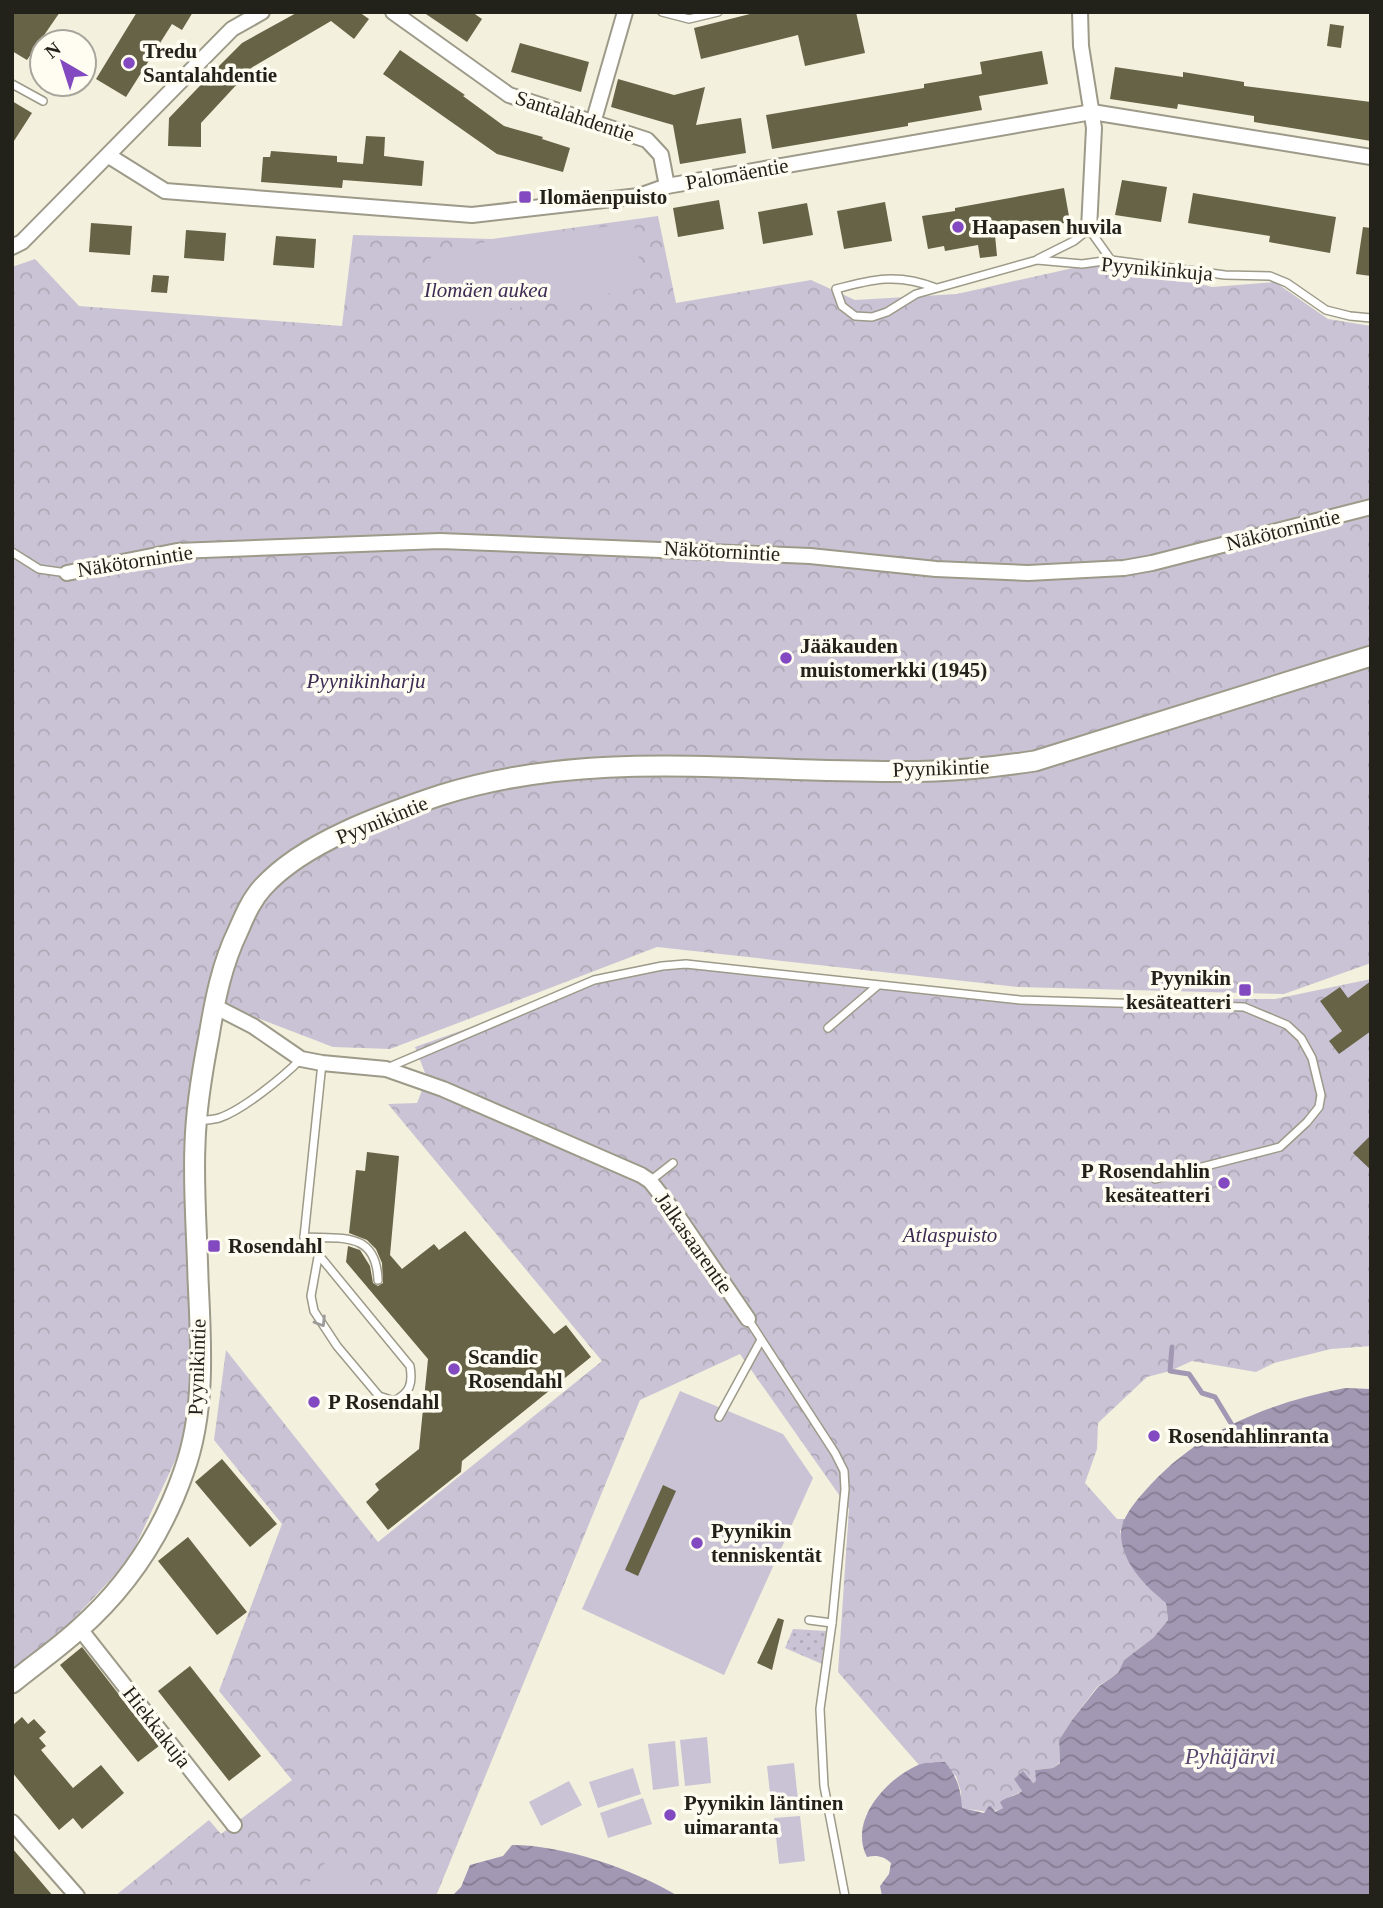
<svg xmlns="http://www.w3.org/2000/svg" width="1383" height="1908" font-family="Georgia,serif">
<defs>
<pattern id="grass-dots" width="8" height="8" patternUnits="userSpaceOnUse" patternTransform="scale(1.75)"><rect width="8" height="8" fill="#cac3d5"/><path d="M2 2h.1M6 6h.1" fill="none" stroke="#ada7b6" stroke-width="1.8" stroke-linecap="round"/></pattern>
<pattern id="park-crowns" width="20" height="18" patternUnits="userSpaceOnUse" patternTransform="scale(1.75)"><rect width="20" height="18" fill="#cac3d5"/><path d="M2 6a3 3 0 1 1 6 0M12 15a3 3 0 1 1 6 0" fill="none" stroke="#ada7b6"/></pattern>
<pattern id="water-waves" width="16" height="10" patternUnits="userSpaceOnUse" patternTransform="scale(1.75)"><rect width="16" height="10" fill="#a398b4"/><path d="M0 5q4-4 8 0t8 0" fill="none" stroke="#847c92"/></pattern>
</defs>
<rect width="100%" height="100%" fill="#f3f0dd"/>
<polygon fill="url(#grass-dots)" points="793,1629 826,1631 822,1664 785,1648"/>
<g fill="url(#park-crowns)">
<polygon points="658,216 676,303 811,280 855,300 957,294 1109,260 1212,287 1275,282 1328,319 1371,326 1371,963 1284,994 1018,987 657,947 390,1049 333,1047 205,998 186,1146 199,1325 187,1435 129,1560 51,1643 12,1675 12,267 35,259 79,306 342,326 353,235 492,239"/>
<path d="M652,963L1006,999H1275L1371,979V1346L1331,1349L1274,1363L1256,1372L1192,1361L1170,1371L1147,1377L1098,1423L1097,1449L1085,1483L1117,1519H1125L1120,1532L1154,1593L1166,1603L1168,1620L1153,1638L1124,1660L1118,1673L1097,1687L1072,1720L1059,1740L1060,1762L1053,1768L1035,1770L1037,1781L1032,1783L1023,1772L1015,1779L1022,1791C1015,1796 1008,1796 1001,1802L1003,1808C988,1816 977,1808 961,1809V1792L956,1776L932,1762L919,1765L838,1672L849,1509L740,1354L640,1400L436,1896H115L209,1820L221,1834L292,1780L219,1691L282,1524L214,1440L226,1350L378,1542L602,1361L388,1104L417,1103L427,1078L415,1047Z"/>
</g>
<g fill="#cac3d5">
<polygon points="634,223 643,288 480,313 427,315 431,255 490,241"/>
<polygon points="680,1391 783,1434 813,1478 724,1675 582,1609"/>
<polygon points="707,1737 711,1783 685,1786 680,1740"/>
<polygon points="675,1741 679,1786 653,1790 648,1744"/>
<polygon points="794,1763 799,1809 772,1812 767,1766"/>
<polygon points="633,1768 641,1794 598,1808 589,1782"/>
<polygon points="569,1781 582,1805 541,1826 529,1802"/>
<polygon points="643,1798 652,1824 608,1838 600,1813"/>
<polygon points="800,1816 805,1861 779,1864 774,1818"/>
<polygon points="326,1862 341,1869 369,1896 298,1896"/>
</g>
<g fill="url(#water-waves)">
<path d="M1345,1388L1371,1389V1896H882L880,1886L889,1874L891,1863C883,1856 877,1855 867,1857C848,1821 886,1779 918,1765C926,1762 936,1762 945,1762C957,1777 961,1789 962,1808L984,1813L989,1806H991L995,1812L1003,1808L1000,1802C1007,1796 1015,1797 1022,1791L1014,1779L1023,1771L1033,1783L1036,1781L1035,1770L1053,1768L1060,1763L1059,1740L1072,1720L1098,1687L1118,1673L1124,1660L1153,1638L1168,1620L1166,1603C1145,1586 1121,1562 1121,1533C1121,1519 1135,1502 1144,1492C1197,1431 1268,1403 1345,1388Z"/>
<path d="M512,1845C564,1845 633,1869 678,1896H452L461,1887L470,1865L503,1856Z"/>
</g>
<g fill="none" stroke-linecap="round" stroke-linejoin="round">
<polyline stroke="#a398b4" stroke-width="5" points="1172,1347 1170,1371 1189,1374 1202,1393 1215,1397 1232,1425"/>
</g>
<g fill="#676347">
<polygon points="12,12 60,12 27,60 12,51"/>
<polygon points="137,12 193,12 182,30 172,24 126,97 96,79"/>
<polygon points="298,12 359,12 369,19 354,39 331,21 251,68 255,72 243,84 240,81 201,123 201,147 168,146 169,118 217,68 242,43"/>
<polygon points="423,12 472,12 482,19 467,42"/>
<polygon points="758,12 856,12 865,53 805,66 798,35 701,59 694,28"/>
<polygon points="1330,24 1344,26 1341,48 1327,46"/>
<polygon points="520,43 589,62 581,92 511,72"/>
<polygon points="400,50 465,95 463,96 504,126 543,137 542,139 570,148 563,172 497,154 383,74"/>
<polygon points="1042,51 1048,84 979,96 982,110 908,123 908,126 772,149 766,115 924,88 924,84 982,74 980,62"/>
<polygon points="1115,67 1183,77 1183,72 1244,82 1244,86 1371,102 1371,141 1254,122 1254,116 1178,104 1177,109 1110,99"/>
<polygon points="618,79 674,95 705,87 696,125 741,118 746,153 680,164 673,125 611,107"/>
<polygon points="12,101 32,113 12,144"/>
<polygon points="366,136 385,137 384,156 424,161 422,186 343,180 342,188 261,182 263,157 270,157 271,151 337,156 337,162 363,164"/>
<polygon points="1122,180 1167,187 1161,222 1115,215"/>
<polygon points="1064,188 1070,222 995,235 997,256 980,258 978,245 945,251 944,246 928,249 922,216 955,211 955,208"/>
<polygon points="1193,193 1336,217 1330,253 1269,242 1270,236 1188,223"/>
<polygon points="719,200 724,229 678,237 673,208"/>
<polygon points="885,202 892,241 844,249 837,211"/>
<polygon points="807,203 813,235 763,244 758,212"/>
<polygon points="91,223 132,226 130,255 89,252"/>
<polygon points="1363,227 1371,228 1371,276 1356,274"/>
<polygon points="186,230 226,233 224,261 184,258"/>
<polygon points="276,236 316,239 314,268 273,265"/>
<polygon points="153,275 169,276 167,293 151,292"/>
<polygon points="1371,981 1371,1031 1339,1054 1329,1041 1342,1031 1320,1001 1340,987 1348,998"/>
<polygon points="1371,1135 1371,1170 1353,1153"/>
<polygon points="367,1152 399,1156 390,1255 402,1269 434,1244 439,1250 465,1231 554,1334 566,1325 591,1357 462,1461 461,1472 388,1530 366,1502 379,1490 375,1484 419,1449 428,1359 346,1262 348,1246 360,1250 370,1266 373,1283 378,1286 383,1283 382,1263 376,1249 367,1240 349,1233 356,1170 365,1171"/>
<polygon points="222,1459 277,1524 250,1547 195,1482"/>
<polygon points="663,1485 676,1491 638,1576 625,1570"/>
<polygon points="188,1537 247,1612 217,1635 158,1561"/>
<polygon points="778,1618 784,1620 772,1670 757,1663"/>
<polygon points="82,1647 159,1746 138,1762 60,1665"/>
<polygon points="190,1666 261,1756 229,1781 158,1691"/>
<polygon points="22,1717 28,1724 34,1719 46,1732 39,1738 46,1746 41,1750 73,1788 101,1765 124,1793 82,1829 73,1818 59,1830 12,1772 12,1726"/>
<polygon points="12,1848 53,1896 12,1896"/>
</g>
<g fill="none" stroke-linecap="round" stroke-linejoin="round">
<g stroke="#9d9a89" stroke-width="10">
<g id="lane">
<polyline points="662,12 689,19 718,12"/>
<polyline points="12,84 43,101"/>
<polyline points="1038,259 1074,241 1089,229 1111,260"/>
<path d="M936,288C898,273 873,279 836,289L842,306L855,316L872,317L887,312L916,294L1037,260L1082,264L1111,260L1225,275L1270,276L1287,283L1326,310L1350,316L1371,318"/>
<polyline points="12,552 39,569 67,573"/>
<polyline points="828,1028 877,986"/>
<polyline points="387,1068 594,980 662,966 686,964 1020,1000 1244,1007 1287,1025 1301,1038 1312,1058 1321,1095 1319,1107 1307,1122 1280,1147 1155,1179"/>
<path d="M197,1121C204,1120 213,1120 219,1118C243,1110 283,1077 301,1059"/>
<polyline points="650,1181 673,1163"/>
<path d="M304,1237C342,1239 376,1231 378,1280"/>
<path d="M318,1257L311,1296L314,1311L337,1346L379,1396L394,1401C410,1393 413,1384 410,1366L304,1237L322,1063"/>
<polyline points="748,1319 835,1453 844,1471 845,1489 832,1623 820,1709 824,1786 845,1896"/>
<polyline points="719,1417 761,1340"/>
<polyline points="809,1620 832,1623"/>
</g>
</g>
<g stroke="#9d9a89" stroke-width="18">
<g id="street">
<polyline points="393,12 509,95 647,140 661,155 667,186"/>
<polyline points="1080,12 1081,46 1094,128 1089,229"/>
<polyline points="593,123 625,12"/>
<polyline points="109,156 165,191 472,215 639,196 667,186 1092,112 1371,157"/>
<polyline points="12,247 22,242 232,29 262,12"/>
<polyline points="67,573 177,551 440,541 810,556 936,569 1028,573 1124,568 1152,563 1371,507"/>
<polyline points="214,1006 253,1026 301,1059 322,1063 386,1069 443,1089 641,1175 650,1181 677,1215 748,1319"/>
<polyline points="80,1629 234,1825"/>
<polyline points="12,1822 77,1896"/>
</g>
</g>
<g stroke="#9d9a89" stroke-width="23">
<path id="secondary" d="M12,1683C34,1665 57,1649 78,1630C127,1587 163,1532 184,1471C206,1410 201,1342 198,1279C197,1234 193,1189 195,1144C196,1108 202,1072 209,1036C215,999 222,964 238,931C245,915 251,900 263,887C304,842 384,814 441,795C602,744 770,777 935,771C969,770 1002,766 1035,761L1371,656"/>
</g>
<use href="#lane" stroke="#fff" stroke-width="7"/>
<use href="#street" stroke="#fff" stroke-width="14"/>
<use href="#secondary" stroke="#fff" stroke-width="19"/>
</g>
<defs><path id="oneway-chevron" d="M-2-3.5L2.5 0L-2 3.5" fill="none" stroke-width="1.6" stroke-linecap="round" stroke-linejoin="round" transform="scale(1.75)"/></defs>
<use stroke="#9c9b98" href="#oneway-chevron" transform="translate(321 1322) rotate(58)"/>
<g fill="#8249c0" stroke="#fffdf2" stroke-width="2.5">
<circle cx="129" cy="63" r="7"/>
<rect x="518" y="190" width="14" height="14" rx="3.5"/>
<circle cx="958" cy="227" r="7"/>
<circle cx="786" cy="658" r="7"/>
<rect x="1238" y="983" width="14" height="14" rx="3.5"/>
<circle cx="1224" cy="1183" r="7"/>
<rect x="207" y="1239" width="14" height="14" rx="3.5"/>
<circle cx="454" cy="1369" r="7"/>
<circle cx="314" cy="1402" r="7"/>
<circle cx="1154" cy="1436" r="7"/>
<circle cx="697" cy="1543" r="7"/>
<circle cx="670" cy="1815" r="7"/>
</g>
<g text-anchor="middle" dominant-baseline="central" stroke-width="7" stroke-linejoin="round" paint-order="stroke">
<g font-size="21" font-weight="bold" fill="#22211a" stroke="#fffdf2" text-anchor="start">
<text x="143" y="51">Tredu<tspan x="143" dy="24">Santalahdentie</tspan></text>
<text x="539" y="197">Ilomäenpuisto</text>
<text x="972" y="227">Haapasen huvila</text>
<text x="800" y="646">Jääkauden<tspan x="800" dy="24">muistomerkki (1945)</tspan></text>
<text x="1231" y="978" text-anchor="end">Pyynikin<tspan x="1231" dy="24">kesäteatteri</tspan></text>
<text x="1210" y="1171" text-anchor="end">P Rosendahlin<tspan x="1210" dy="24">kesäteatteri</tspan></text>
<text x="228" y="1246">Rosendahl</text>
<text x="468" y="1357">Scandic<tspan x="468" dy="24">Rosendahl</tspan></text>
<text x="328" y="1402">P Rosendahl</text>
<text x="1168" y="1436">Rosendahlinranta</text>
<text x="711" y="1531">Pyynikin<tspan x="711" dy="24">tenniskentät</tspan></text>
<text x="684" y="1803">Pyynikin läntinen<tspan x="684" dy="24">uimaranta</tspan></text>
</g>
<g font-size="21" fill="#22211a" stroke="#fffdf2">
<text transform="translate(575 116) rotate(18)">Santalahdentie</text>
<text transform="translate(737 174) rotate(-10)">Palomäentie</text>
<text transform="translate(1157 269) rotate(5)">Pyynikinkuja</text>
<text transform="translate(1283 530) rotate(-14)">Näkötornintie</text>
<text transform="translate(722 551) rotate(3)">Näkötornintie</text>
<text transform="translate(135 561) rotate(-9)">Näkötornintie</text>
<text transform="translate(941 768) rotate(-2)">Pyynikintie</text>
<text transform="translate(382 820) rotate(-22)">Pyynikintie</text>
<text transform="translate(694 1243) rotate(55)">Jalkasaarentie</text>
<text transform="translate(197 1367) rotate(-88)">Pyynikintie</text>
<text transform="translate(157 1727) rotate(52)">Hiekkakuja</text>
</g>
<g font-size="21" font-style="italic" fill="#3d2b54" stroke="#fffdf2">
<text x="486" y="290">Ilomäen aukea</text>
<text x="366" y="681">Pyynikinharju</text>
<text x="950" y="1235">Atlaspuisto</text>
</g>
<g font-size="23" font-style="italic" fill="#5a4873" stroke="#fffdf2">
<text x="1230" y="1756">Pyhäjärvi</text>
</g>
</g>
<rect width="1383" height="1908" fill="none" stroke="#22211a" stroke-width="28"/>
<g transform="translate(63 63) rotate(321)"><circle r="33" fill="#fffdf2" stroke="#a7a59c" stroke-width="2"/>
<path d="M0-5L12 26L0 18L-12 26Z" fill="#8249c0"/>
<text y="-10" font-size="19" font-weight="bold" text-anchor="middle" fill="#22211a">N</text>
</g>
</svg>
